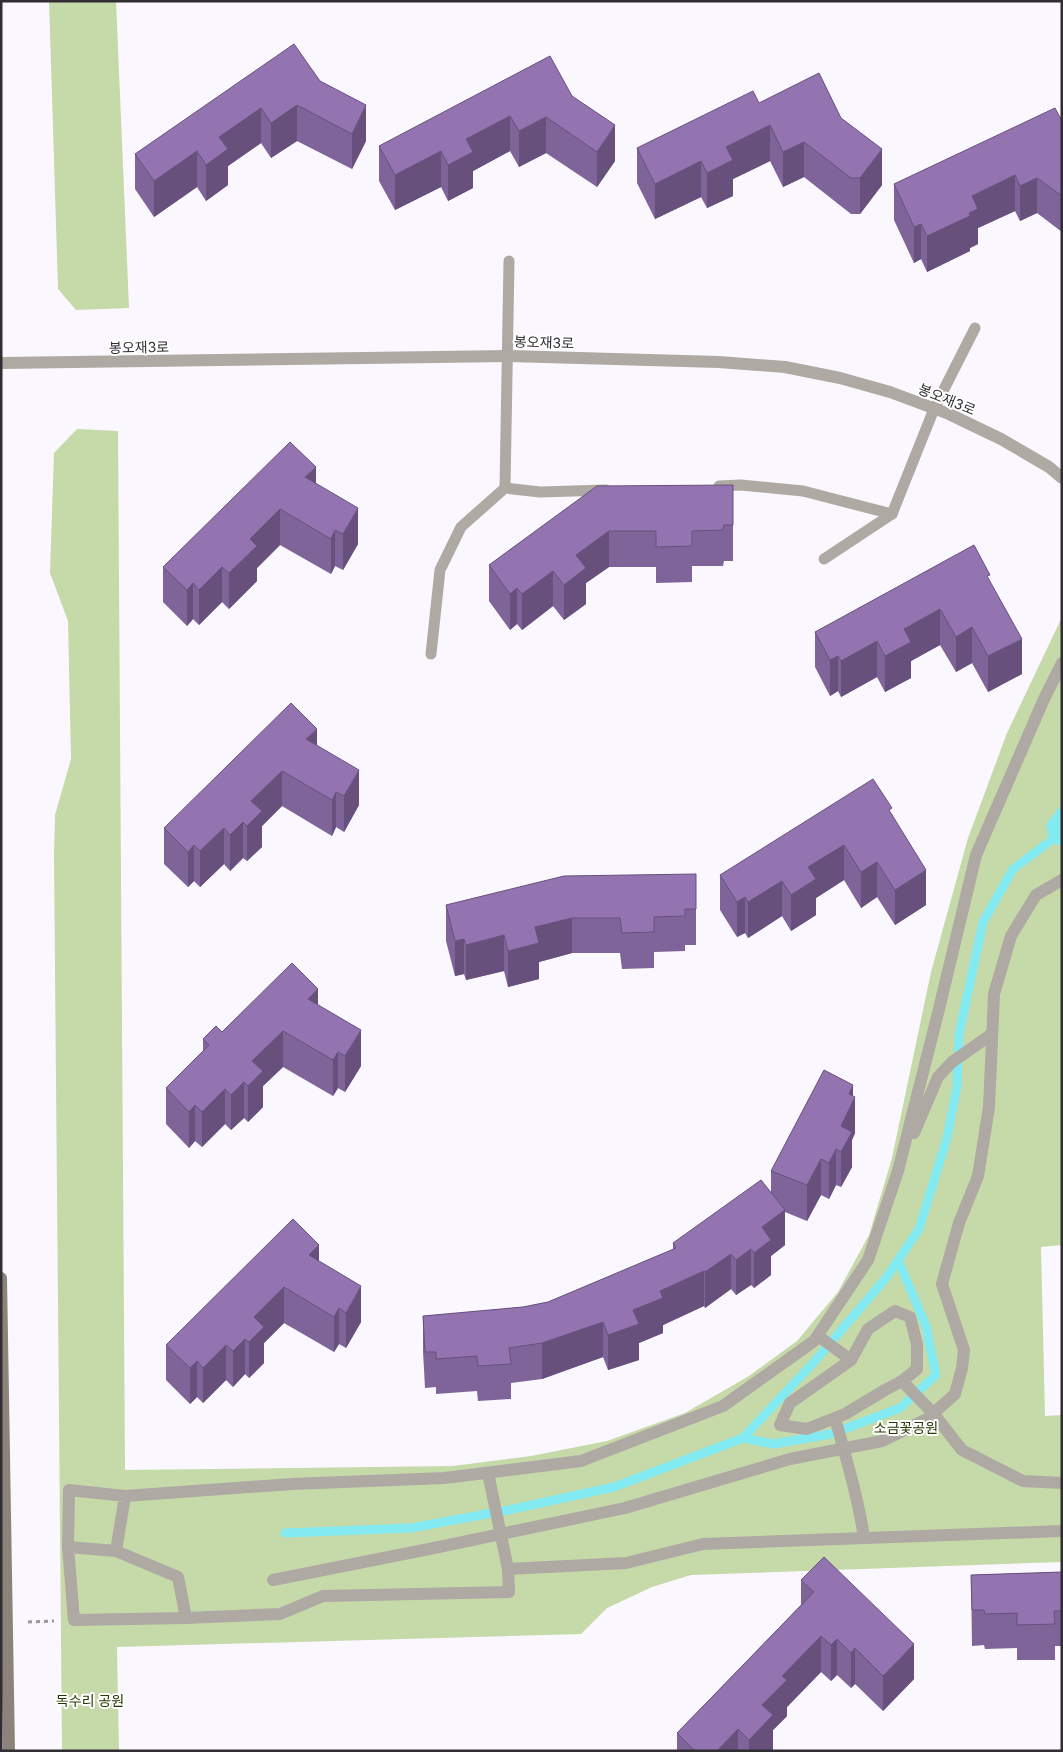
<svg xmlns="http://www.w3.org/2000/svg" width="1063" height="1752" font-family="Inter,'Noto Sans KR',sans-serif">
<rect width="100%" height="100%" fill="#faf7fe"/>
<g fill="#c6d9a9">
<polygon points="49,1 116,1 129,308 76,310 58,289"/>
<polygon points="77,429 118,431 125,1470 453,1466 531,1456 607,1441 685,1413 749,1376 797,1341 838,1292 869,1235 892,1158 931,972 968,838 1007,733 1062,617 1062,1245 1041,1247 1045,1416 1062,1415 1062,1562 691,1575 652,1587 607,1608 581,1634 117,1647 119,1751 62,1751 54,856 55,815 71,759 68,621 50,573 54,453"/>
</g>
<polygon fill="#84eaf1" points="1062,804 1062,846 1049,842 1046,824"/>
<g fill="none" stroke-linecap="round" stroke-linejoin="round">
<g stroke="#84eaf1" stroke-width="9">
<polyline points="743,1438 773,1444 831,1434 900,1408 936,1375 926,1326 898,1260"/>
<polyline points="285,1533 411,1528 508,1510 614,1487 743,1438 814,1362 886,1278 919,1229 947,1138 957,1086 959,1034 983,922 1013,869 1049,842"/>
</g>
<polyline stroke="#99969d" stroke-width="3" stroke-dasharray="4 4" stroke-linecap="butt" points="28,1622 54,1621"/>
<g stroke="#afa9a3" stroke-width="11">
<polyline points="719,486 741,485 803,491 892,514 934,409 975,328"/>
<polyline points="505,488 540,492 606,490"/>
<polyline points="824,559 892,514"/>
<polyline points="431,654 440,570 461,527 505,488 509,261"/>
</g>
<g stroke="#afa9a3" stroke-width="12">
<polyline points="1,363 509,356 719,362 785,367 840,378 890,392 949,414 1001,439 1049,467 1062,478"/>
<polyline points="914,1133 938,1077 952,1062 992,1034"/>
<polygon points="895,1311 910,1317 917,1344 917,1369 902,1381 885,1390 845,1414 807,1429 780,1425 790,1403 851,1360 868,1329"/>
<polyline points="818,1336 851,1360"/>
<polyline points="902,1381 933,1413 962,1450 1023,1481 1062,1483"/>
<path d="M835,1418C846,1458 858,1497 864,1538"/>
<polyline points="488,1473 508,1569"/>
<polyline points="125,1496 292,1484 445,1478 581,1461 723,1406 814,1341 868,1260 898,1171 938,1013 976,855 1044,699 1062,663"/>
<polyline points="68,1547 74,1620 186,1618"/>
<polyline points="116,1551 125,1496 69,1490 68,1547 116,1551 178,1577 186,1618 280,1614 323,1596 509,1592 508,1569 626,1563 703,1544 1062,1531"/>
<polyline points="273,1580 434,1548 625,1508 790,1459 882,1441 927,1419 955,1394 962,1368 964,1350 942,1284 959,1223 978,1176 989,1107 994,994 1011,936 1036,895 1062,880"/>
</g>
<polyline stroke="#8b837a" stroke-width="12" points="1,1278 9,1751"/>
</g>
<g fill="#7e6498">
<polygon points="320,81 366,141 352,169 297,141 271,158 261,143 228,166 228,185 206,201 197,187 154,217 135,189 135,154"/>
<polygon points="572,96 615,161 597,187 546,153 519,167 510,151 473,171 473,188 448,201 441,187 395,210 379,181 379,146"/>
<polygon points="759,103 841,118 882,185 860,214 851,214 804,177 783,187 770,161 733,179 733,196 707,208 701,197 655,219 637,183 637,148"/>
<polygon points="1062,121 1062,232 1037,213 1020,221 1015,211 978,228 978,244 970,248 970,251 927,272 921,259 914,263 894,220 894,184"/>
<polygon points="316,483 358,544 343,570 335,566 331,574 280,545 257,568 257,581 229,609 222,602 199,625 193,619 187,626 163,602 163,567"/>
<polygon points="733,485 733,561 724,561 723,566 692,566 692,582 656,583 656,567 609,567 586,583 586,604 564,620 553,606 522,630 517,624 510,630 489,601 489,565"/>
<polygon points="990,582 1022,674 988,692 972,663 956,672 940,645 911,661 911,678 885,692 877,677 841,697 838,691 830,696 815,667 815,632"/>
<polygon points="317,745 359,805 344,832 336,827 332,836 282,806 262,826 262,847 247,861 243,858 230,871 224,864 200,887 194,881 188,887 164,864 164,828"/>
<polygon points="892,814 926,905 895,925 877,897 861,908 844,880 816,898 816,915 791,931 782,916 748,938 745,933 737,937 720,910 720,875"/>
<polygon points="446,905 696,909 696,945 685,945 685,951 654,952 654,968 622,969 620,953 572,953 539,962 539,979 508,987 504,971 466,980 464,974 455,976 446,941"/>
<polygon points="318,1005 361,1066 345,1092 338,1088 333,1096 283,1067 263,1086 263,1107 248,1122 244,1118 231,1130 225,1124 202,1147 195,1141 189,1148 166,1124 166,1088 203,1051 203,1039 222,1032"/>
<polygon points="853,1096 855,1133 852,1140 852,1167 841,1187 836,1185 829,1199 821,1195 807,1221 785,1212 785,1245 771,1256 771,1275 754,1288 751,1285 736,1295 731,1289 705,1308 704,1306 663,1325 663,1333 639,1343 639,1360 608,1370 603,1357 542,1379 511,1383 511,1399 478,1401 477,1391 436,1394 436,1387 425,1388 423,1351 423,1316 523,1307 548,1302 673,1250 673,1243 771,1192 771,1171"/>
<polygon points="319,1261 361,1322 346,1348 339,1344 334,1352 284,1323 264,1343 264,1363 249,1378 245,1374 233,1387 226,1380 203,1403 197,1397 190,1404 166,1380 166,1345"/>
<polygon points="1062,1572 1062,1646 1055,1646 1055,1660 1017,1660 1017,1648 985,1649 984,1645 972,1646 971,1575"/>
<polygon points="801,1580 914,1679 883,1711 855,1684 851,1688 837,1675 831,1681 821,1672 787,1707 787,1716 773,1730 773,1751 677,1751 677,1733 801,1605"/>
</g>
<g fill="#67517c">
<polygon points="297,105 297,141 271,158 271,123"/>
<polygon points="366,105 366,141 352,169 352,134"/>
<polygon points="261,108 261,143 228,166 228,185 206,201 206,165 219,137"/>
<polygon points="510,116 510,151 473,171 473,188 448,201 448,165 466,139"/>
<polygon points="546,117 546,153 519,167 519,131"/>
<polygon points="615,125 615,161 597,187 597,152"/>
<polygon points="770,125 770,161 733,179 733,196 707,208 707,173 726,147"/>
<polygon points="804,142 804,177 783,187 783,152"/>
<polygon points="882,149 882,185 860,214 860,178"/>
<polygon points="197,151 197,187 154,217 154,181"/>
<polygon points="441,151 441,187 395,210 395,175"/>
<polygon points="701,161 701,197 655,219 655,184"/>
<polygon points="1015,175 1015,211 978,228 978,244 970,248 970,251 927,272 927,236 972,196"/>
<polygon points="1037,178 1037,213 1020,221 1020,186"/>
<polygon points="921,224 921,259 914,263 914,227"/>
<polygon points="316,467 316,503 305,477"/>
<polygon points="358,508 358,544 343,570 343,534"/>
<polygon points="280,509 280,545 257,568 257,581 229,609 229,573 250,539"/>
<polygon points="335,530 335,566 331,574 331,539"/>
<polygon points="609,531 609,567 586,583 586,604 564,620 564,585 576,555"/>
<polygon points="222,567 222,602 199,625 199,590"/>
<polygon points="553,571 553,606 522,630 522,594"/>
<polygon points="193,583 193,619 187,626 187,590"/>
<polygon points="517,588 517,624 510,630 510,594"/>
<polygon points="940,609 940,645 911,661 911,678 885,692 885,656 904,629"/>
<polygon points="972,627 972,663 956,672 956,637"/>
<polygon points="1022,639 1022,674 988,692 988,656"/>
<polygon points="877,641 877,677 841,697 841,661"/>
<polygon points="838,656 838,691 830,696 830,660"/>
<polygon points="317,729 317,765 306,739"/>
<polygon points="359,770 359,805 344,832 344,796"/>
<polygon points="282,771 282,806 262,826 262,847 247,861 247,826 251,801"/>
<polygon points="336,792 336,827 332,836 332,800"/>
<polygon points="243,822 243,858 230,871 230,835"/>
<polygon points="224,828 224,864 200,887 200,851"/>
<polygon points="194,845 194,881 188,887 188,852"/>
<polygon points="844,845 844,880 816,898 816,915 791,931 791,895 808,867"/>
<polygon points="877,862 877,897 861,908 861,872"/>
<polygon points="926,870 926,905 895,925 895,890"/>
<polygon points="782,881 782,916 748,938 748,902"/>
<polygon points="745,897 745,933 737,937 737,902"/>
<polygon points="572,918 572,953 539,962 539,979 508,987 508,951 535,927"/>
<polygon points="504,935 504,971 466,980 466,945"/>
<polygon points="464,939 464,974 455,976 455,941"/>
<polygon points="318,989 318,1024 308,999"/>
<polygon points="361,1030 361,1066 345,1092 345,1056"/>
<polygon points="283,1031 283,1067 263,1086 263,1107 248,1122 248,1086 252,1061"/>
<polygon points="338,1052 338,1088 333,1096 333,1060"/>
<polygon points="244,1082 244,1118 231,1130 231,1095"/>
<polygon points="853,1085 853,1101 855,1097 855,1133 852,1140 852,1167 841,1187 841,1126 849,1094"/>
<polygon points="225,1089 225,1124 202,1147 202,1112"/>
<polygon points="195,1105 195,1141 189,1148 189,1112"/>
<polygon points="836,1149 836,1185 829,1199 829,1163"/>
<polygon points="821,1159 821,1195 807,1221 807,1185"/>
<polygon points="785,1210 785,1245 771,1256 771,1275 754,1288 754,1253 762,1227"/>
<polygon points="319,1245 319,1281 309,1255"/>
<polygon points="751,1249 751,1285 736,1295 736,1260"/>
<polygon points="731,1254 731,1289 705,1308 705,1272"/>
<polygon points="704,1271 704,1306 663,1325 663,1333 639,1343 639,1360 608,1370 608,1335 633,1310 660,1291"/>
<polygon points="361,1286 361,1322 346,1348 346,1313"/>
<polygon points="284,1287 284,1323 264,1343 264,1363 249,1378 249,1342 254,1317"/>
<polygon points="339,1308 339,1344 334,1352 334,1317"/>
<polygon points="603,1322 603,1357 542,1379 542,1343"/>
<polygon points="245,1339 245,1374 233,1387 233,1351"/>
<polygon points="226,1345 226,1380 203,1403 203,1368"/>
<polygon points="197,1361 197,1397 190,1404 190,1368"/>
<polygon points="821,1636 821,1672 787,1707 787,1716 773,1730 773,1751 749,1751 749,1740 762,1705 782,1676"/>
<polygon points="837,1639 837,1675 831,1681 831,1645"/>
<polygon points="914,1644 914,1679 883,1711 883,1676"/>
<polygon points="855,1648 855,1684 851,1688 851,1653"/>
<polygon points="738,1729 738,1751 717,1751"/>
</g>
<g fill="#9374b1" stroke="#67517c">
<polygon points="294,44 320,81 366,105 352,134 297,105 271,123 261,108 219,137 228,149 206,165 197,151 154,181 135,154"/>
<polygon points="550,56 572,96 615,125 597,152 546,117 519,131 510,116 466,139 473,152 448,165 441,151 395,175 379,146"/>
<polygon points="819,73 841,118 882,149 860,178 851,178 804,142 783,152 770,125 726,147 733,160 707,173 701,161 655,184 637,148 753,91 759,103"/>
<polygon points="1055,108 1062,121 1062,196 1037,178 1020,186 1015,175 972,196 978,209 969,213 970,216 927,236 921,224 914,227 894,184"/>
<polygon points="290,442 316,467 305,477 358,508 343,534 335,530 331,539 280,509 250,539 257,546 229,573 222,567 199,590 193,583 187,590 163,567"/>
<polygon points="733,485 733,525 724,525 723,530 692,531 692,546 656,547 656,531 609,531 576,555 586,568 564,585 553,571 522,594 517,588 510,594 489,565 597,486"/>
<polygon points="974,545 990,575 987,576 1022,639 988,656 972,627 956,637 940,609 904,629 911,642 885,656 877,641 841,661 838,656 830,660 815,632"/>
<polygon points="291,703 317,729 306,739 359,770 344,796 336,792 332,800 282,771 251,801 262,811 247,826 243,822 230,835 224,828 200,851 194,845 188,852 164,828"/>
<polygon points="873,779 892,808 889,810 926,870 895,890 877,862 861,872 844,845 808,867 816,879 791,895 782,881 748,902 745,897 737,902 720,875"/>
<polygon points="696,874 696,909 685,909 685,916 654,917 654,932 622,933 620,918 572,918 535,927 539,943 508,951 504,935 466,945 464,939 455,941 446,905 564,876"/>
<polygon points="292,963 318,989 308,999 361,1030 345,1056 338,1052 333,1060 283,1031 252,1061 263,1071 248,1086 244,1082 231,1095 225,1089 202,1112 195,1105 189,1112 166,1088 209,1045 203,1039 216,1026 222,1032"/>
<polygon points="824,1070 853,1085 849,1094 855,1097 841,1126 852,1132 841,1152 836,1149 829,1163 821,1159 807,1185 771,1171"/>
<polygon points="761,1180 785,1210 762,1227 771,1240 754,1253 751,1249 736,1260 731,1254 705,1272 704,1271 660,1291 663,1298 633,1310 639,1324 608,1335 603,1322 542,1343 509,1348 511,1364 478,1366 477,1356 436,1359 436,1352 425,1352 423,1316 523,1307 548,1302 676,1248 673,1243"/>
<polygon points="293,1219 319,1245 309,1255 361,1286 346,1313 339,1308 334,1317 284,1287 254,1317 264,1327 249,1342 245,1339 233,1351 226,1345 203,1368 197,1361 190,1368 166,1345"/>
<polygon points="824,1557 914,1644 883,1676 855,1648 851,1653 837,1639 831,1645 821,1636 782,1676 787,1680 762,1705 773,1715 749,1740 738,1729 717,1751 695,1751 677,1733 814,1592 801,1580"/>
<polygon points="1062,1572 1062,1611 1054,1611 1055,1624 1017,1625 1017,1613 985,1614 984,1610 972,1610 971,1575"/>
</g>
<g text-anchor="middle" dominant-baseline="central" stroke-width="4" stroke-linejoin="round" paint-order="stroke">
<g font-size="14" fill="#302d33" stroke="#fff">
<text transform="translate(544 342) rotate(2)">봉오재3로</text>
<text transform="translate(139 347) rotate(-1)">봉오재3로</text>
<text transform="translate(947 399) rotate(22)">봉오재3로</text>
</g>
<g font-size="14" fill="#293804" stroke="#fff">
<text x="906" y="1427">소금꽃공원</text>
<text x="90" y="1700">독수리 공원</text>
</g>
</g>
<rect width="1063" height="1752" fill="none" stroke="#302d33" stroke-width="5"/>
</svg>
